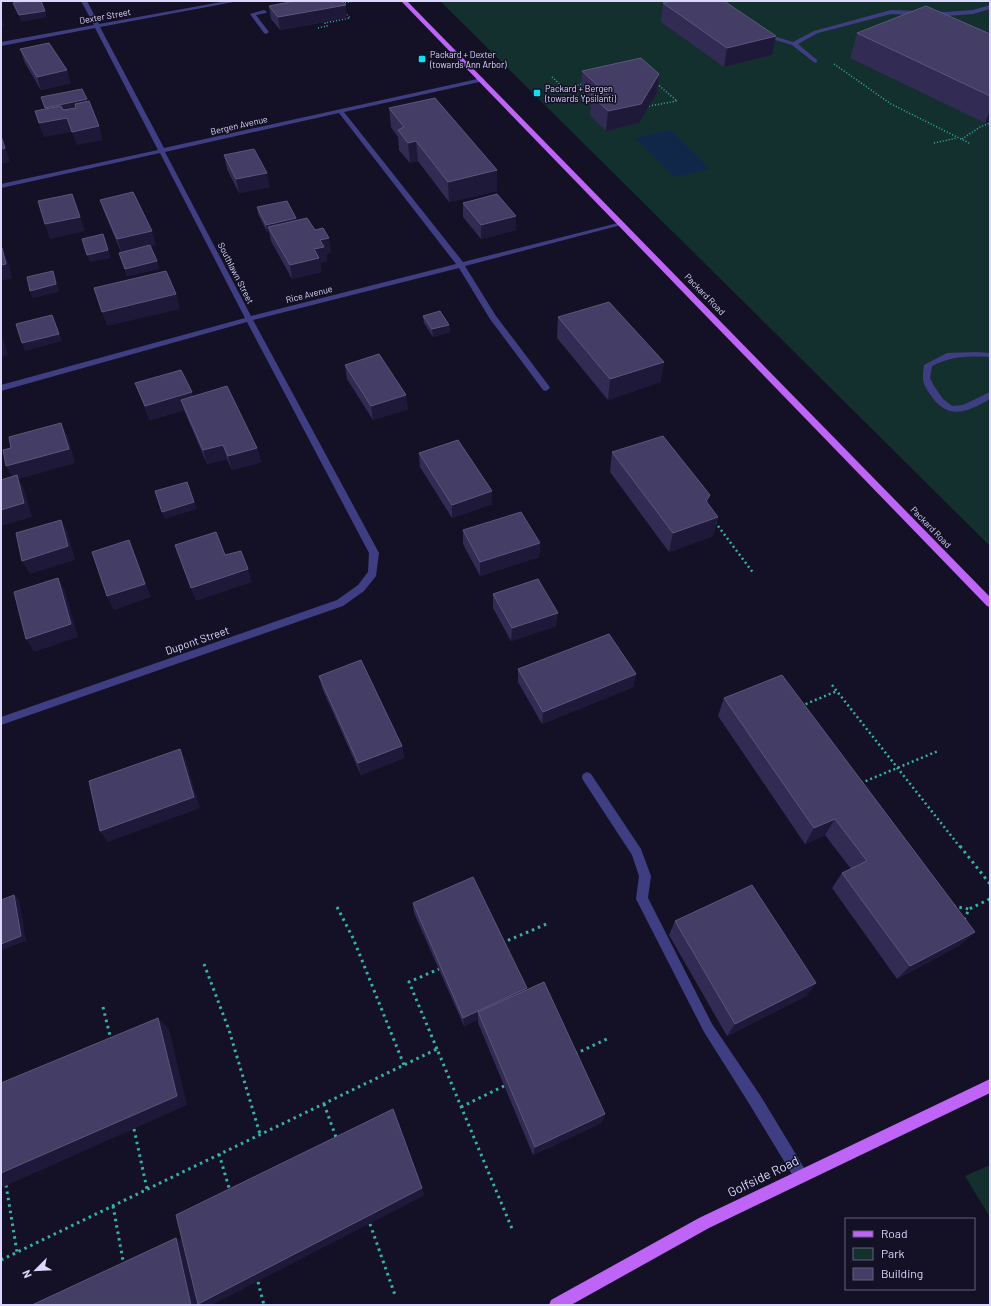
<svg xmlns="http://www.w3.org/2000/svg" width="991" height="1306" font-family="Barlow,sans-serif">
<rect width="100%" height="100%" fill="#141126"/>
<g fill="#14302e">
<polygon points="440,1 990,1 990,546"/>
<polygon points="990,1165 990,1217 965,1176"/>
</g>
<polygon fill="#11274a" points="670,130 710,169 674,177 635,138"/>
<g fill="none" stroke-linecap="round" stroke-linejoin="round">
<g stroke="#36b3a9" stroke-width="1.5" stroke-dasharray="1 2" stroke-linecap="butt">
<polyline points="342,3 355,1"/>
<polyline points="318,28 327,26 325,23 350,18 345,13"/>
<polyline points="834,64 891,104 971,144"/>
<polyline points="552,77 564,88 583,84"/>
<polyline points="649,106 677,101 656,83"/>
<polyline points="962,139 980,127 990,123"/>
<polyline points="934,143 957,138"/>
</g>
<g stroke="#36b3a9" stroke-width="2.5" stroke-dasharray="2 3" stroke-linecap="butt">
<polyline points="715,522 754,574"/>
<polyline points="832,685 960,847"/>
<polyline points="801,706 837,691"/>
<polyline points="861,783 938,751"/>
</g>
<g stroke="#36b3a9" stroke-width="3" stroke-dasharray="2.5 4" stroke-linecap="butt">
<polyline points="960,846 990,884"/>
<polyline points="953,906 969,909"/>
<polyline points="337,907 353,938 404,1065"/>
<polyline points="964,920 969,909 990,899"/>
<polyline points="502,943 549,923"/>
<polyline points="204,964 229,1030 260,1134"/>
<polyline points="103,1007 111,1040"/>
<polyline points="437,1049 409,982 439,969"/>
<polyline points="575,1054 609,1038"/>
<polyline points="324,1104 337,1140"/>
<polyline points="461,1107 504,1086"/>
<polyline points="134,1129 147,1189"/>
<polyline points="219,1154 230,1191"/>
<polyline points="6,1185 17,1252"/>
<polyline points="113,1206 124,1266"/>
<polyline points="370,1224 395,1295"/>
<polyline points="1,1260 437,1049 513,1231"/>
<polyline points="258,1282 264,1305"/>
</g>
<g fill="#403e82" fill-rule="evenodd">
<path d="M81,1H87L99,24L227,1H239L100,27L164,148L482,78L484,79V81L344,112L463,262L622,222L625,224L465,266L496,316L549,386L550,388L546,391L543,390L490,319L459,268L253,320L379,553L376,576L364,591L343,606L1,725V717L337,600L358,585L368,572L369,553L247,322L1,391V385L245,318L160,153L1,188V184L158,150L95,28L1,46V42L94,25ZM339,113L456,264L251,316L165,152Z"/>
<polygon points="990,5 990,9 973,14 946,16 891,14 818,33 798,44 817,60 817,62 815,63 792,45 760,35 763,33 793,42 814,31 891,10 946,12 973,10"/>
<polygon points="264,10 267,12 266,13 256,15 269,32 266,34 264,33 250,14"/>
<path d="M976,352L990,353V357C967,356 953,356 932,366L930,378L934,386L943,399L952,406L963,405L990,392V399C969,411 949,421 932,397C922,383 922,381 924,365L947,353Z"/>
<polygon points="587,772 591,774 641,849 651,876 648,898 712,1024 760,1095 806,1171 808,1176 806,1181 801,1183 796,1181 750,1105 704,1032 636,899 639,876 632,855 583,780 582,777 583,774"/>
</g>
<g fill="#be64f7" fill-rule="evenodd">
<polygon points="401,1 407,1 990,597 990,607 987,606"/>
<polygon points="990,1079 990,1093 709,1228 571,1305 549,1305 551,1300 699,1218"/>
</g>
</g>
<g fill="#322b53">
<polygon points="663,3 772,55 724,67 661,22"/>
<polygon points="269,6 347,18 280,30 271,19"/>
<polygon points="857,33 990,34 990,121 985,123 850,58"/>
<polygon points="20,49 71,83 41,90 25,63"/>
<polygon points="582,71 659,74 657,93 639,123 606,131 590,115 591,100 581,90"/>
<polygon points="389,108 497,170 497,191 449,202 418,161 410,163 399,150 398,137 391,127"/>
<polygon points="224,155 270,187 239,193 227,169"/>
<polygon points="100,200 156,245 150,246 157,261 159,269 127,276 119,253 121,252 105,214"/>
<polygon points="463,203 516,230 481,239 463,217"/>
<polygon points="257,207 296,218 297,220 315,230 331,252 326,254 327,261 320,263 321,272 292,279 271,241 269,232 267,232 258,214"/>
<polygon points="423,316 449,325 450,332 433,337 424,323"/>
<polygon points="558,317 664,362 660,382 608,400 557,338"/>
<polygon points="345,365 408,409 373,420 347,379"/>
<polygon points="135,383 193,397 257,448 261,462 232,470 227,459 207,464 184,410 150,420 141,398"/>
<polygon points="612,452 718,517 713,536 669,552 610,472"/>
<polygon points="419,453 492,504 452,518 420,467"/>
<polygon points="463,530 540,543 539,557 480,576 463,544"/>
<polygon points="493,594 556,626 511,641 493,608"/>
<polygon points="518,669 636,674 633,687 542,724 518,682"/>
<polygon points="319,676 402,746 404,758 361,775 322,688"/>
<polygon points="724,698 975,932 960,945 897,979 832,888 842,873 851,869 825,835 805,844 718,716"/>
<polygon points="413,903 527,988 526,990 605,1114 601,1123 533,1155 478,1023 478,1019 464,1026 414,913"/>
<polygon points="675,921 816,983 806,996 727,1036 669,935"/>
</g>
<g fill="#1e1939">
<polygon points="346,5 347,18 280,30 278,17"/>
<polygon points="45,11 47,17 21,22 19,15"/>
<polygon points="1,17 4,26 1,26"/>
<polygon points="776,36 772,55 724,67 727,48"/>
<polygon points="67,70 71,83 41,90 37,77"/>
<polygon points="659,74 657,93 639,123 606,131 608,111"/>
<polygon points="87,99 89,106 48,115 45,108"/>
<polygon points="990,110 990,121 985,123"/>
<polygon points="67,118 72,132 44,137 39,123"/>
<polygon points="99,126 103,140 77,145 72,132"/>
<polygon points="1,135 10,162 1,164"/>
<polygon points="416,141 418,161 410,163 408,143"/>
<polygon points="497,170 497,191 449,202 448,182"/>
<polygon points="267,173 270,187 239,193 236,179"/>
<polygon points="72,194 85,231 50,239 45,224"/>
<polygon points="516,216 516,230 481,239 481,225"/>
<polygon points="296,218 298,225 268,227 269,232 267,232 266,225"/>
<polygon points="152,231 156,245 122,254 117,239"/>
<polygon points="103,234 111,258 90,262 87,255"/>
<polygon points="329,238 331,252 326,254 327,261 320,263 321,272 292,279 290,265 314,249 320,240"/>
<polygon points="2,248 8,262 12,278 1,281"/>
<polygon points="157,261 159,269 127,276 125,269"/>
<polygon points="53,271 56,279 59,292 33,298 30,291"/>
<polygon points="176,294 180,309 107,326 102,312"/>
<polygon points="52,315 62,341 25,351 22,343"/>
<polygon points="449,325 450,332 433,337 432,329"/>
<polygon points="1,333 8,355 1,357"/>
<polygon points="664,362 660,382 608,400 610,379"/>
<polygon points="192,392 196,406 181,400 184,410 150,420 145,406"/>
<polygon points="406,395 408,409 373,420 371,406"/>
<polygon points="61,423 68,437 75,463 19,479 24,489 32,517 1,526 1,510 14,480 6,466"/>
<polygon points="223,445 227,459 207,464 203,450"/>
<polygon points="257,448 261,462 232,470 228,456"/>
<polygon points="492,491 492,504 452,518 452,505"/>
<polygon points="710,495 706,514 706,501"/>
<polygon points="194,502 197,509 165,519 162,512"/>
<polygon points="718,517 713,536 669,552 673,533"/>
<polygon points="61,520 68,533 75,560 30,574 22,561"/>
<polygon points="129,540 135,554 151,597 114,610 107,596"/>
<polygon points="540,543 539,557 480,576 480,562"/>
<polygon points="248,569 252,582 196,601 191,588"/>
<polygon points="58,578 65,591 78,637 34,652 26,639"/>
<polygon points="558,613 556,626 511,641 512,628"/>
<polygon points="636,674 633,687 542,724 543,712"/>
<polygon points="402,746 404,758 361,775 358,763"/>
<polygon points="180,749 186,761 200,808 108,842 100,831"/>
<polygon points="835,819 825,835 805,844 814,828"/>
<polygon points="14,895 19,900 26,941 1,950 1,944"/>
<polygon points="975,932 960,945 897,979 910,966"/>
<polygon points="816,983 806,996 727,1036 735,1024"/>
<polygon points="527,988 526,997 478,1012 478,1019 464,1026 463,1018"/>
<polygon points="158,1018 169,1029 187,1105 1,1188 1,1173"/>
<polygon points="605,1114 601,1123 533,1155 535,1147"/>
<polygon points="422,1188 425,1195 212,1305 191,1305 176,1238 188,1244"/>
</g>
<g fill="#443d65" stroke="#5c567d">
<polygon points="25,1 41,1 45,11 19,15 13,3"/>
<polygon points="295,1 342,1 346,5 278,17 269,6"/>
<polygon points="672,1 724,1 776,36 727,48 663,3"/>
<polygon points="926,6 990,34 990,96 857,33"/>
<polygon points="49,43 67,70 37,77 20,49"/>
<polygon points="641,58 659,74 641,104 608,111 591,95 597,85 582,71"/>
<polygon points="82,89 87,99 45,108 41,97"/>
<polygon points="435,98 497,170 448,182 416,141 408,143 398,130 404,127 389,108"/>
<polygon points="89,101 99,126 72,132 67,118 39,123 35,111 61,106 63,110 76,108 75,104"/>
<polygon points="1,136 5,148 1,149"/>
<polygon points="254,149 267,173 236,179 224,155"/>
<polygon points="133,192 152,231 117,239 100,200"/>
<polygon points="72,194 80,217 45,224 38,201"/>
<polygon points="497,194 516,216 481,225 463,203"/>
<polygon points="287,201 296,218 266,225 257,207"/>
<polygon points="307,218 315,230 323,228 329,238 320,240 324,247 314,249 319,258 290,265 268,227"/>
<polygon points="103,234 108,250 87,255 82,239"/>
<polygon points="150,245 157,261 125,269 119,253"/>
<polygon points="1,248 2,248 6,264 1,265"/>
<polygon points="53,271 56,284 30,291 27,277"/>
<polygon points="166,271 176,294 102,312 94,288"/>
<polygon points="609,302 664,362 610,379 558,317"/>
<polygon points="440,311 449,325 432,329 423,316"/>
<polygon points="52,315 59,334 22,343 16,324"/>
<polygon points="379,354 406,395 371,406 345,365"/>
<polygon points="181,370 192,392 145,406 135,383"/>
<polygon points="227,386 257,448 228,456 223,445 203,450 181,400"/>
<polygon points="61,423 69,449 6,466 3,450 11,448 9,437"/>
<polygon points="663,436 710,495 706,501 718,517 673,533 612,452"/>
<polygon points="458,440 492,491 452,505 419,453"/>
<polygon points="17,475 24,503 1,510 1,480"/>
<polygon points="187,482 194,502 162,512 155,491"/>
<polygon points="521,512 540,543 480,562 463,530"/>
<polygon points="61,520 68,546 22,561 16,533"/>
<polygon points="216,532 225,555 241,551 248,569 191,588 175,545"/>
<polygon points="129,540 145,584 107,596 92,552"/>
<polygon points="58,578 71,624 26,639 14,592"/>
<polygon points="538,579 558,613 512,628 493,594"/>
<polygon points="609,634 636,674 543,712 518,669"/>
<polygon points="361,660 402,746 358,763 319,676"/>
<polygon points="782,675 975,932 910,966 842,873 867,861 835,819 814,828 724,698"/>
<polygon points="180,749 194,797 100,831 89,781"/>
<polygon points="473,877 527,988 463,1018 413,903"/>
<polygon points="752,885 816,983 735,1024 675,921"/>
<polygon points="14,895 21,936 1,944 1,900"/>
<polygon points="544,982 605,1114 535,1147 478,1012"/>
<polygon points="158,1018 177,1096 1,1173 1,1083"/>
<polygon points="393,1109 422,1188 198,1304 176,1215"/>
<polygon points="176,1238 191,1305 32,1305"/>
</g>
<g fill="#0edff3" stroke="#141126" stroke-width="1.5">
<rect x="418" y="55" width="8" height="8" rx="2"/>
<rect x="533" y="89" width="8" height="8" rx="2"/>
</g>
<g text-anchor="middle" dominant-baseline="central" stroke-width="3" stroke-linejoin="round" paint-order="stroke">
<g font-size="9" fill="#dbd7fd" stroke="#141126">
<text transform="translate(105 16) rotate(-10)">Dexter Street</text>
<text transform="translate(239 125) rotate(-13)">Bergen Avenue</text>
<text transform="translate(236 273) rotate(63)">Southlawn Street</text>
<text transform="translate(309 294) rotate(-14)">Rice Avenue</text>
<text transform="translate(705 294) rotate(46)">Packard Road</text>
<text transform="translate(931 527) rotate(46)">Packard Road</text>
</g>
<g font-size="9" fill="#dbd7fd" stroke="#141126" text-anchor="start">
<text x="430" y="54">Packard + Dexter<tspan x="430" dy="10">(towards Ann Arbor)</tspan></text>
<text x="545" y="88">Packard + Bergen<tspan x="545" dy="10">(towards Ypsilanti)</tspan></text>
</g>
<g font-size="11" fill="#dbd7fd" stroke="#141126">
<text transform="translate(197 640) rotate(-19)">Dupont Street</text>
</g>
<g font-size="13" fill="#dbd7fd" stroke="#141126">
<text transform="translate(763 1176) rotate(-26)">Golfside Road</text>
</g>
</g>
<rect width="991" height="1306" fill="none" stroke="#dbd7fd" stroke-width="4"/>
<rect x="845" y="1218" width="130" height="72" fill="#141126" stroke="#64607c"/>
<rect x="853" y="1231" width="20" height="6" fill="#be64f7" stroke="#64607c"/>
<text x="881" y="1238" font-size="12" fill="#dbd7fd">Road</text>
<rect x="853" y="1248" width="20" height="12" fill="#14302e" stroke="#64607c"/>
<text x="881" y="1258" font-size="12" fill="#dbd7fd">Park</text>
<rect x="853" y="1268" width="20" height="12" fill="#443d65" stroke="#64607c"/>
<text x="881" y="1278" font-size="12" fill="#dbd7fd">Building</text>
<g transform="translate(36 1270) rotate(246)" stroke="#141126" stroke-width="3" paint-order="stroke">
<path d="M0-3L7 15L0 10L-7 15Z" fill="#dbd7fd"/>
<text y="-6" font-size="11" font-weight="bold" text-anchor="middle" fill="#dbd7fd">N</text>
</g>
</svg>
